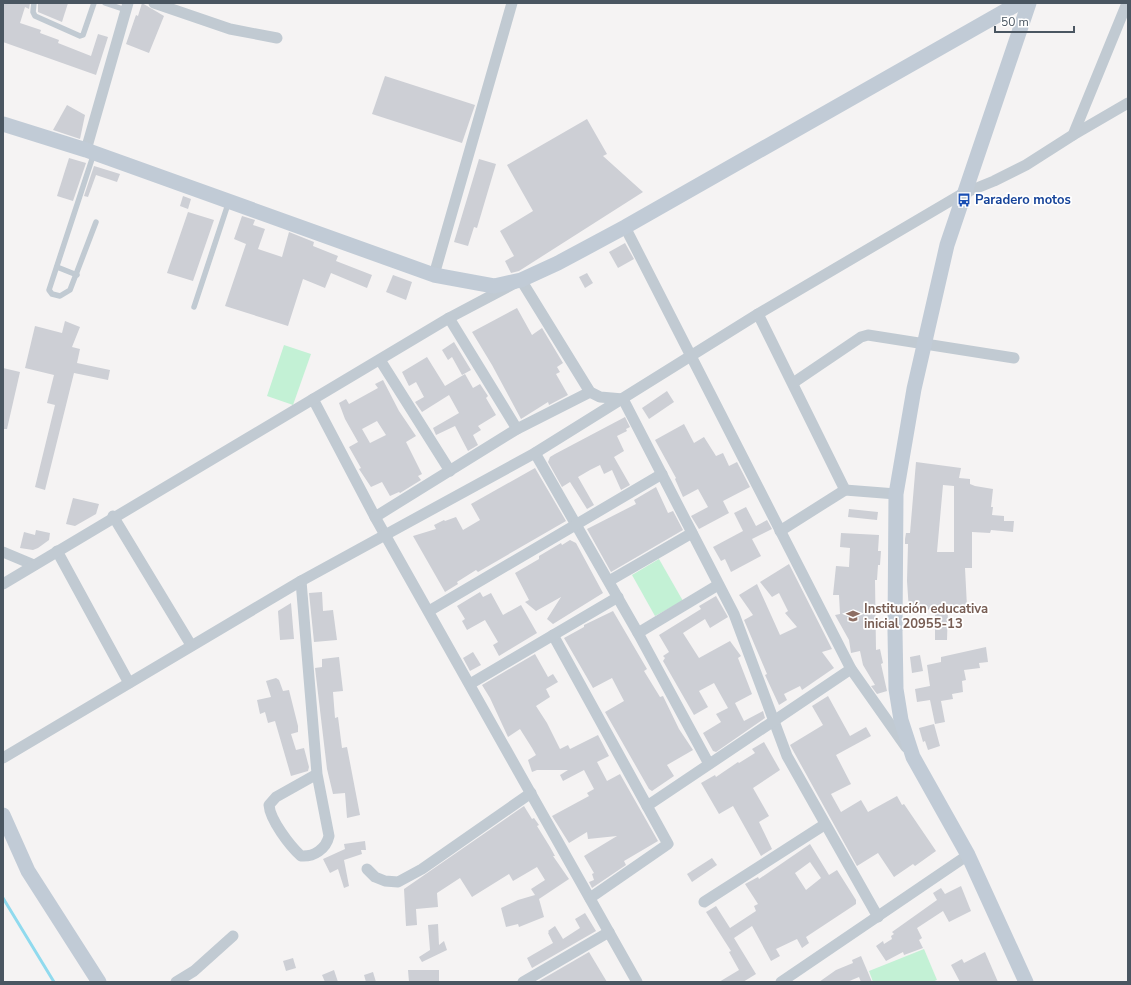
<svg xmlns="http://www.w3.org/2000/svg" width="1131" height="985" font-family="'Nunito Sans',sans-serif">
<rect width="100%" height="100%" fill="#f5f3f3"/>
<g fill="#c3f1d5">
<polygon points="284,345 311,354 293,405 267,396"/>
<polygon points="659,559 683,601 655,616 632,575"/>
<polygon points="924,949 937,980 932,982 873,982 869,971"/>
</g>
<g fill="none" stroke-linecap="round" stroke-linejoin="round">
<polyline stroke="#90daee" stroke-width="3" points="3,898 54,982"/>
</g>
<g fill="#cdcfd5" fill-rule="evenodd">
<polygon points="3,3 30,3 29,9 25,7 20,23 41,30 40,33 59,40 58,43 91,56 98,34 108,37 96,75 3,42"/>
<polygon points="38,3 68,3 62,22 38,12"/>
<polygon points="142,3 164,16 149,53 126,44 136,15 138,16"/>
<polygon points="385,76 475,105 462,143 372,114"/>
<polygon points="67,105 85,115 80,139 53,130"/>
<polygon points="587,119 607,154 603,156 643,192 519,271 511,273 505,261 514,256 500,231 533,211 507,165"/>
<polygon points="69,158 86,163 73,201 57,196"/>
<polygon points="479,159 496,164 477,228 474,227 468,246 454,242"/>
<polygon points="94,166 120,174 117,182 96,175 88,197 84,196"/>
<polygon points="183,196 191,199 188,209 180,206"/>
<polygon points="188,212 214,220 193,281 167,273"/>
<polygon points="242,216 255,220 253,225 265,229 258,249 282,257 289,232 314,242 313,246 338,256 336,261 372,275 367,288 331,273 325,288 303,279 288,326 225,306 246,244 234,239"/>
<polygon points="625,243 634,259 618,268 609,252"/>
<polygon points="587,273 593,283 585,288 579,277"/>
<polygon points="393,275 412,282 406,300 386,292"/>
<polygon points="517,308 532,335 542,328 563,363 557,367 560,372 556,374 568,395 549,405 548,402 521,419 492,365 472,332"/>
<polygon points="65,321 80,327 72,347 80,349 77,363 110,370 108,380 74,373 45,490 35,487 55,405 47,403 54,375 25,368 35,326 62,333"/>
<polygon points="454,342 471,370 462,375 452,357 448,360 442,350"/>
<polygon points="427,357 445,386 465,374 473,388 480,384 488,396 486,398 496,415 478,426 481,430 473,435 478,445 468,451 455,426 436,435 433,428 459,413 449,395 422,412 415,402 424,397 416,382 409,386 402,372"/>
<polygon points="3,368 20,372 7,429 3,429"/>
<path d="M383,380L399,411L416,436L406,442L422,474L418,476L421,480L400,493L399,492L390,496L382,482L371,487L359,469L361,468L349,447L358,442L345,419L339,403L346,399L349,404L378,388L375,384ZM377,421L386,435L370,443L362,429Z"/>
<polygon points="667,391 674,402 649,419 642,408"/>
<polygon points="625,417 630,427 626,429 627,431 617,436 624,451 614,457 630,485 621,490 612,470 604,474 600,465 590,470 578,477 594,505 587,509 570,482 562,487 548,462 550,457 555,454"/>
<polygon points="684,424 694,443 704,437 716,456 723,453 729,466 737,462 750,487 723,501 729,513 699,529 691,516 708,507 698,489 683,497 675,479 676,478 655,440"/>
<path d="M916,462L961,468L959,478L970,479V484L975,486L993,489L991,507H993L992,515L1004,516V521H1014L1013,532L991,530L990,533L972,532V568H965L967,607L948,608L947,640H935V609L909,611L907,581L908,544H905V539L906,533H910ZM943,485L954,486V552H937Z"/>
<polygon points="535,468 566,521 478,572 476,570 457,582 458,584 445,592 413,536 436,529 434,525 444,520 445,521 456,517 463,530 480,520 471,504"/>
<polygon points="656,487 668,513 673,511 683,530 611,572 587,529 636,504 634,500"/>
<polygon points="73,498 99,504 96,514 75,526 66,524"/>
<polygon points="746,507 756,526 767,520 772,529 752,539 761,556 731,572 725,559 721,561 713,547 743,531 734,513"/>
<polygon points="849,509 878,512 877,520 848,517"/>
<polygon points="36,530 50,533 49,540 38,548 33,550 20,548 24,532 35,535"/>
<polygon points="841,533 879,535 878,551 881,551 880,565 878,565 877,580 875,580 876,650 880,649 883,663 881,664 887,691 877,694 871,686 875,685 863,665 860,651 851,653 849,640 835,615 840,614 839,595 833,595 836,566 849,567 850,548 840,547"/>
<polygon points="570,540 576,543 603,593 553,624 547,619 561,597 536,611 525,602 529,600 515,573 539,559 539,556 561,543 562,545"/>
<polygon points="789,564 832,649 822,652 834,668 802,690 800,686 784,694 787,700 779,705 765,675 767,674 744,620 753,615 739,595 757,584 780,635 797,627 785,613 788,611 779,593 772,597 760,582"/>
<polygon points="322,592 323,611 333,610 337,640 314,642 309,593"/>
<polygon points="480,592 483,597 491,593 503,615 521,605 537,633 499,656 493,645 498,642 485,620 467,630 462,621 465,619 457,606"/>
<polygon points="716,596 728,617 710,628 705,619 683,633 699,658 730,641 741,656 738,658 752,694 735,703 744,721 763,711 765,718 716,752 713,751 703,733 721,722 716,714 728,708 714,683 699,691 708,707 694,715 663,661 665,658 663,656 669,652 659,635 701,609 699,606"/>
<polygon points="291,603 294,639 280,640 278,611"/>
<polygon points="613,611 647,669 644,671 660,697 663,696 679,729 693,750 667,765 674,776 652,791 649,789 605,712 624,701 612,678 593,688 564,638 584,627 584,625"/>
<polygon points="986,647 988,662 979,663 980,668 964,670 966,680 962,681 963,692 952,694 953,699 941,701 945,722 935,724 930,700 917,702 915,689 930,686 927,665 941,662 941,657"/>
<polygon points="473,652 481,665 470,671 463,658"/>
<polygon points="535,654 548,677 553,674 558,682 546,689 550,697 536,706 547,723 560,749 568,745 570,749 598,735 609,756 597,762 607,781 620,774 658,841 624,861 626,865 592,888 589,882 594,880 592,874 594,873 584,856 617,836 588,839 587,832 569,843 552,816 589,796 587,793 594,789 584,770 563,781 560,775 568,770 537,770 532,772 528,760 536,755 532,748 520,729 508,737 490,698 482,685"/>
<polygon points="920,655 923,671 912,673 910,657"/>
<polygon points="339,657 343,691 333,692 335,718 338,717 342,748 347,747 360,815 347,818 345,793 333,794 327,769 315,668 322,667 322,659"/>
<polygon points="276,678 279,680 283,691 289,690 298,726 298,732 291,734 296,750 304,748 309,767 308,771 291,776 275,721 268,723 265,712 260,714 257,700 271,697 266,681"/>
<polygon points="828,696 850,736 866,727 871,736 836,755 851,784 831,794 841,812 861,800 868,812 897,796 902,805 904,804 936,851 915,866 913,864 894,877 878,853 857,866 790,745 823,725 812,706"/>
<polygon points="934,724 940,746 928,750 925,741 923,742 919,728"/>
<polygon points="764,742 780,770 753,788 769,816 759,822 772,849 761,856 733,806 719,814 701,783 715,775 716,777 738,762 739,763 755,753 752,749"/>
<polygon points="524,806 532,819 534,818 539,825 537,826 550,847 555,856 553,856 569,879 539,899 544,917 519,927 518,924 506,927 501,908 518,900 535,895 531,889 545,880 537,867 513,881 509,874 472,897 460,878 437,893 438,907 416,909 417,925 406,926 404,889"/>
<polygon points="365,841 366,850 361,850 362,854 344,860 349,886 344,888 338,869 330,873 323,859 345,849 344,844"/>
<path d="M810,844L829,875L837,870L856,900V904L806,937L809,943L802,948L797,939L776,949L780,956L771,961L752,926L734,938L756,974L743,982H719L739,970L729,952L731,951L706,912L716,906L730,928L756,911L754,906L758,904L745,884L758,877L759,879ZM810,862L821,878L806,890L795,873Z"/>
<polygon points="712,858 717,865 692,882 687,874"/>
<polygon points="961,886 971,911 949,922 943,911 917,928 922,938 919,940 923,948 904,955 903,952 886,961 876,946 883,941 884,944 892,939 891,936 894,934 892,932 937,900 933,893 941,888 945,894"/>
<polygon points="585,913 596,931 532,968 527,958 553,943 548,933 549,932 548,931 555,926 563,939 580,928 575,919"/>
<polygon points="438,924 439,945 444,941 447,950 422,962 419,957 430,950 428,925"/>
<polygon points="589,952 607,982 540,982 539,981"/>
<polygon points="985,952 998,982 960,982 951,965 962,959 964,963"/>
<polygon points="861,956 872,982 861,982 859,977 847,982 819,982 836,970 853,963 852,960"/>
<polygon points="293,958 296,968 286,971 283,961"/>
<polygon points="334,970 338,982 325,982 322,975"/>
<polygon points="408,970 439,970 439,982 409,982"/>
<polygon points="373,972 376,982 366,982 364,975"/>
</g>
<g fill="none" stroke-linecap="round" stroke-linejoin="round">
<g stroke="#c1cad2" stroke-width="5.5">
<polyline points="34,3 33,12 35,16 80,36 83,35 94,3"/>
<polyline points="105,3 126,10"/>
<polyline points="94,153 49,290 52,294 60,296 70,290 96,222"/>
<polyline points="57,267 77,275"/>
<polyline points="194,307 229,201"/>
</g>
<g stroke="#c1cad2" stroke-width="11">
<polyline points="154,3 230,29 277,38"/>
<polyline points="1073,135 1128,103"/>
<polyline points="86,150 128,3"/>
<polyline points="625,227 851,669 906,747"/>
<polyline points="434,275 512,3"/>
<polyline points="758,314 845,490"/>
<polyline points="449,318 517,429"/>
<polyline points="380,360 450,471"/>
<polyline points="793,383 861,337 868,335 1014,358"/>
<polyline points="313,399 375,517 637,982"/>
<polyline points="535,453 638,633 709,764"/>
<polyline points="113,516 191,645"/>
<polyline points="375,517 517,429 590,392"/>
<polyline points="780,531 845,490 896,494"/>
<polyline points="57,551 129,683"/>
<polyline points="3,552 34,565"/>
<path d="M301,581L317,774L329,836C326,849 314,857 301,856C290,846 270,820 269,805L276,797L317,774"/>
<polyline points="609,581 692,533"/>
<polyline points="3,584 449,318 521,280 590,392 600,397 623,399 734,614 787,756 878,917"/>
<polyline points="429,611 662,474"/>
<polyline points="638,633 718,585"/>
<polyline points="553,635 668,844 590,898"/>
<polyline points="470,684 618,597"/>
<polyline points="3,758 301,581 535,453 758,314 962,194 994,181 1026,165 1073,135 1127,3"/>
<polyline points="647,806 851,669"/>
<polyline points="367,869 375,877 385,881 398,882 422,869 531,793"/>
<polyline points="704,902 824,825"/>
<polyline points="176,982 194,971 233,936"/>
<polyline points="523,982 609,932"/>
<polyline points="781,982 968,855"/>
</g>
<g stroke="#c1cbd6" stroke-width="15">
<polyline points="3,124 86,150 434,275 494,286 521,280 558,263 625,227 1019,3"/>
<polyline points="3,815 28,871 99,982"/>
<polyline points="1026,982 968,855 913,757 901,720 896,689 895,631 896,494 914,389 947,245 1029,3"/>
</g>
</g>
<defs>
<g id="bus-bare" transform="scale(1.08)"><path d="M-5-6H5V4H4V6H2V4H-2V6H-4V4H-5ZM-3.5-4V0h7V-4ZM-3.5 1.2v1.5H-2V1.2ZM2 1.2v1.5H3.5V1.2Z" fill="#1a4fb4" stroke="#fff" stroke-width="2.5" paint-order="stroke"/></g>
<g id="school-bare" transform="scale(1.08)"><path d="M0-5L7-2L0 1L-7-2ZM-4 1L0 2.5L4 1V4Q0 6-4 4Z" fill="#8d6e63" stroke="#fff" stroke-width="2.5" paint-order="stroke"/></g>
</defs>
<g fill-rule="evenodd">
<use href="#bus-bare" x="964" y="200"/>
<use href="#school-bare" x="853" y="616"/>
</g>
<g text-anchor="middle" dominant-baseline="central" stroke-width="3.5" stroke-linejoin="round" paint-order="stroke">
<g font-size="13" font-weight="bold" fill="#164399" stroke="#fff" text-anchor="start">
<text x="975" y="200">Paradero motos</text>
</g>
<g font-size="13" font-weight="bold" fill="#785e54" stroke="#fff" text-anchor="start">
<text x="864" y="609">Institución educativa<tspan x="864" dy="15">inicial 20955-13</tspan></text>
</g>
</g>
<rect width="1131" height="985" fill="none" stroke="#4a5661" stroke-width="8"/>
<path d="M995 26v6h79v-6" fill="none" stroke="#4a5661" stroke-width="2"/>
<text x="1001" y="26" font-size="12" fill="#4a5661" stroke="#ffffff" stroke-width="3" paint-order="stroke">50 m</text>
</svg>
